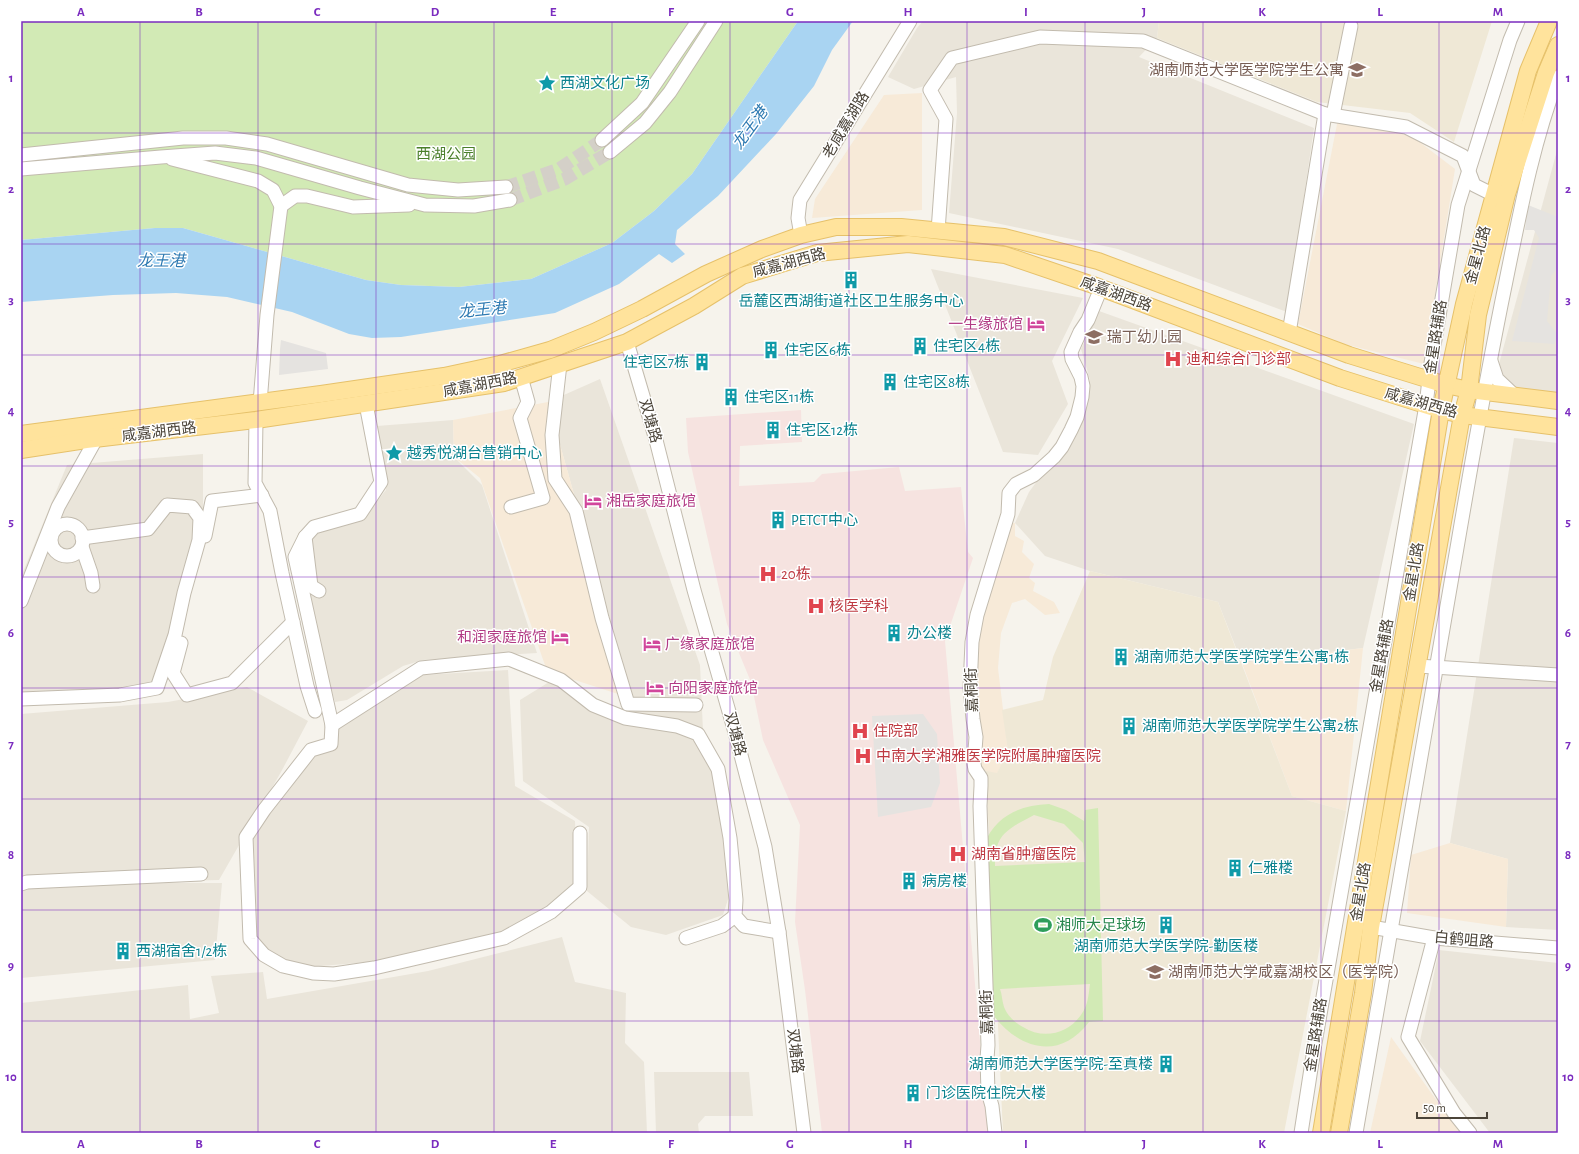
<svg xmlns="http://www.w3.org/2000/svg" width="1579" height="1154" font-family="'Alegreya Sans','Noto Sans SC',sans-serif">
<rect width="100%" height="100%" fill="#f6f3ec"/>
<g fill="#eae5da">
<polygon points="923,21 1159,21 1157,38 1139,57 1314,128 1287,312 1118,249 949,213 957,113 956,77 914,89 888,77 917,28"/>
<polygon points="1558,147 1558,393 1493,386"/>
<polygon points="931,269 1083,298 1052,361 1068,404 1038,455 1003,452"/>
<polygon points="1099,311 1414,424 1363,648 1242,663 1218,602 1090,571 1045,556 1015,523 1029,492 1078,426 1090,380 1081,349"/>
<polygon points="600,379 700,665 703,731 714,772 724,834 729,896 723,915 666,935 631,927 587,891 589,827 523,781 520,700 554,679 630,723 597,619 590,551 548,402"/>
<polygon points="453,420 454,457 482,485 537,653 423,660 403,666 347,700 335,702 321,656 300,562 310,536 367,514 386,490 377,426"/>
<polygon points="1514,438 1558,443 1558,930 1506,927 1508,859 1450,843"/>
<polygon points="203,454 203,533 171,665 162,693 21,703 21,577 67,465"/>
<polygon points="508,670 515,786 575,821 578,886 550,910 501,935 369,962 309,967 276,957 254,938 250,838 312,753 338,728 422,675"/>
<polygon points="247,687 308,721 281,772 219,880 88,883 222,883 215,960 21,978 21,714 168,702"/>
<polygon points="562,937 575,982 626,993 625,1043 644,1062 647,1133 21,1133 21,1003 188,985 190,1019 219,1013 211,976 263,972 267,999 428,971"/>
<polygon points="1439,950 1558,963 1558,1133 1490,1133 1420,1041"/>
<polygon points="654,1072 749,1072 753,1116 705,1116 698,1124 699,1133 656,1133"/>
</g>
<g fill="#f7ead8">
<polygon points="922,93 922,210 812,218 815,199 884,95"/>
<polygon points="1338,119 1397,125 1455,169 1424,364 1344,344 1298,324"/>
<polygon points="548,402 583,526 621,695 547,671 480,478 454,457 453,420"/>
<polygon points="1015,523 1015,536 1024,541 1022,552 1034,564 1029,578 1035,583 1033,591 1054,602 1060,613 1045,615 1025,599 1012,603 1001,633 998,668 1008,751 996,776 975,766 972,665 1005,524"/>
<polygon points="1363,648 1346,811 1292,796 1242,663"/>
<polygon points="1450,843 1508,859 1506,927 1407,913 1411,855"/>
<polygon points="1391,1037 1460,1133 1370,1133"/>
</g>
<g fill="#efe8d6">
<polygon points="1159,21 1492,21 1454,142 1410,113 1317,102 1157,38"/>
<polygon points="1090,571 1218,602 1292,796 1346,811 1284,1133 1003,1133 986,771 997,773 1008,751 1002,710 1043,700 1053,657"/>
</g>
<polygon fill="#f6e3e0" points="801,410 802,442 740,446 739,486 814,482 822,474 899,467 905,491 961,487 968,552 973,558 945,641 988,1133 822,1133 805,990 795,922 800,825 763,740 751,682 727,624 688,452 686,418"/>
<g fill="#d2eab5" fill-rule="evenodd">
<polygon points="21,21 798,21 692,174 654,211 612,243 531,279 459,287 401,285 366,280 183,228 155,228 21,240"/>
<path d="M1049,804L1066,810L1084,821L1085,810L1098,808L1103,1021L1089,1022C1058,1063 1016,1048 990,1011L984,844C996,816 1019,805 1049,804ZM1034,815L1064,824L1083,843L1085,862L995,866C994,834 1008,829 1034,815ZM1090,984C1089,992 1088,1002 1085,1008C1073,1033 1045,1041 1023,1027C1015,1023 1007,1015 1004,1007C1002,1001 1002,994 1000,989Z"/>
</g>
<g fill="#e5e3e0">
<polygon points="1528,205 1558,217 1558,267 1551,276 1547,321 1558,335 1554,344 1512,341 1539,238 1534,230 1525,230"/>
<polygon points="281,340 326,353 328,369 279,375 280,349"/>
<polygon points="923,714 937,734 940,783 931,807 878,817 872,716"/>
</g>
<polygon fill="#a9d4f2" points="798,21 853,21 832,50 814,86 776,134 718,196 677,230 675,244 685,254 672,263 659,254 619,284 555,313 401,337 372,338 349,334 292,312 227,297 176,293 113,295 21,302 21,240 155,228 183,228 366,280 401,285 459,287 531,279 612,243 654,211 692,174"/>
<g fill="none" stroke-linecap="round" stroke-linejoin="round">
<g stroke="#d4d0c8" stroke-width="13" stroke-dasharray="13 6" stroke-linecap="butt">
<polyline points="506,187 559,169 602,140"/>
<polyline points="510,200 565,179 610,152"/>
</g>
<g stroke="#c2bbae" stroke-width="15">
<g id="minor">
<polyline points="1333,115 1351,26"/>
<polyline points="602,140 642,103 698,21"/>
<polyline points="610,152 645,123 670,92 716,21"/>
<polyline points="21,155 183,138 226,138 267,144 408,185 458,190 506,187"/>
<polyline points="172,159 258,181 273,190 281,206 267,315 260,403"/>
<polyline points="21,169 161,157 215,153 256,158 360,188 425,205 474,206 510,200"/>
<polyline points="281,206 295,196 307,196 353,207 409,205"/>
<polyline points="938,231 946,119 930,90 952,58 1040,37 1143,41 1325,114 1406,127 1463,156 1474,185 1494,195"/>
<polyline points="801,235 798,218 800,200 910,21"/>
<polyline points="1289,333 1325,114"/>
<polyline points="627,342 656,440 694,590 736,736 765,847 779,932 804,1133"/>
<polyline points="1491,361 1497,379 1515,396"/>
<polyline points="560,364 552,435 555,479 576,511 602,618 628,704 696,705"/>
<polyline points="366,404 381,482 360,514 314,527 305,537 295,557 332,725 331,744 311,750 264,810 246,837 250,939 264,955 283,966 313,973 334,974 374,968 504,938 551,912 580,887 580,833"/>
<polyline points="256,420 255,483 270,511 282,573 307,686 315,711"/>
<polyline points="511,507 543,498 520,418 528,402 521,377"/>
<circle cx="67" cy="540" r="16"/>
<polyline points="205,536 212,501 262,495"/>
<polyline points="305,537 311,586 319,591"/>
<polyline points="82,547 91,573 93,586"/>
<polyline points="21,601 58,507 96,439"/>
<polyline points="181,643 173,673 187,695 232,683 293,622"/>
<polyline points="1418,666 1558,675"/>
<polyline points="21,699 120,695 157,688 175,635 184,593 199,540 200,518 192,507 167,505 148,529 82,538"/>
<polyline points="332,725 421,668 509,659 561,680 593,705 625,718 677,726 698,734 718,769 730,838 736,900 735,916 744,926 779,932"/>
<polyline points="21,884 27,882 201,874"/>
<polyline points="1371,927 1434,938 1558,948"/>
<polyline points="686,938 722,926 735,916"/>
<polyline points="1434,938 1408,1037 1454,1113 1470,1133"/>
<polyline points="995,1133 992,1106 988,1092 987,1059 988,1045 980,806 981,786 981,778 975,769 974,764 976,737 973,719 970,688 972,642 977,615 1008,514 1009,493 1016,484 1034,475 1054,457 1062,447 1071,430 1077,417 1082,397 1083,386 1081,377 1072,359 1071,352 1080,332 1088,320 1101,288"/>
<polyline points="1301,1133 1314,1049 1426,405 1431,363 1458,205 1510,40 1518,21"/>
<path d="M1356,1133C1389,936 1425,739 1458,542C1473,454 1488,368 1506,281C1520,212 1533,143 1558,77"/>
</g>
</g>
<g stroke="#e6c16a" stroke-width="18">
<g id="major">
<polyline points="21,434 321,394 444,376 500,364 550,350 594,332 642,309 706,274 762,249 801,235 836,227 901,227 1004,237 1098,261 1349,355 1446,385 1469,390 1558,401"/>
<polyline points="21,450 86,440 256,420 504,383 627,342 694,306 742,276 817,253 908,244 1005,255 1093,285 1340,378 1441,410 1462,415 1558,427"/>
<polyline points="1321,1133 1441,410 1464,304 1528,71 1549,21"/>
<polyline points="1339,1133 1363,993 1371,927 1462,415 1469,390 1478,315 1507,194 1546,73 1558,45"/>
</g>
</g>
<use href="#minor" stroke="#fff" stroke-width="13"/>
<use href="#major" stroke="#ffe39c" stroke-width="16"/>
</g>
<path fill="none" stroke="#7b2cbf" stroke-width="1" stroke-opacity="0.55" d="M140,21V1133M258,21V1133M376,21V1133M494,21V1133M612,21V1133M730,21V1133M849,21V1133M967,21V1133M1085,21V1133M1203,21V1133M1321,21V1133M1439,21V1133M21,133H1558M21,244H1558M21,355H1558M21,466H1558M21,577H1558M21,688H1558M21,799H1558M21,910H1558M21,1021H1558"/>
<defs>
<g id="university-bare" transform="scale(1.38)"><path d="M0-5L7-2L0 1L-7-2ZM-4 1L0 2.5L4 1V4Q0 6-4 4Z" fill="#8d6e63" stroke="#fff" stroke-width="2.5" paint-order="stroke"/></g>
<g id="sight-bare" transform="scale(1.38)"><path d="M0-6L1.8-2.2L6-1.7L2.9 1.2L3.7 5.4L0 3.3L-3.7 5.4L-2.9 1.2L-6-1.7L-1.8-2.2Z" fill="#0f9aa8" stroke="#fff" stroke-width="2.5" paint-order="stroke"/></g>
<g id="building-bare" transform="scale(1.38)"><path d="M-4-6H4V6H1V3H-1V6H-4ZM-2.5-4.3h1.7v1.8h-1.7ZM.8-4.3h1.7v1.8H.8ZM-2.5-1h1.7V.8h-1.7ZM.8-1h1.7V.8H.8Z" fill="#0f9aa8" stroke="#fff" stroke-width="2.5" paint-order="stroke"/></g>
<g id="hotel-bare" transform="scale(1.38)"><path d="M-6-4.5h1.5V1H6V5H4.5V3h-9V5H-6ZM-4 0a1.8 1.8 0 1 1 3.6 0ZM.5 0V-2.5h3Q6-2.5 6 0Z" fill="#d1479c" stroke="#fff" stroke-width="2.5" paint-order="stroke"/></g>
<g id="school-bare" transform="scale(1.38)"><path d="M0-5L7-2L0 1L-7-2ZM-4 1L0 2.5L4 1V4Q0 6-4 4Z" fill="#8d6e63" stroke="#fff" stroke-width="2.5" paint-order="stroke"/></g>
<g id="hospital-bare" transform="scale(1.38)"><path d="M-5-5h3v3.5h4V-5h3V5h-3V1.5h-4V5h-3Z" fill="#e0444e" stroke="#fff" stroke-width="2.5" paint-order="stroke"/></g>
<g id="stadium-bare" transform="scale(1.38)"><path d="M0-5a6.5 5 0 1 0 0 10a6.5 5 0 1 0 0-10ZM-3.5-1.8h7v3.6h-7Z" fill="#2e9e5b" stroke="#fff" stroke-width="2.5" paint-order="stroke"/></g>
</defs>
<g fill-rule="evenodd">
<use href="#university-bare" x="1357" y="70"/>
<use href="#sight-bare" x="547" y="83"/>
<use href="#building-bare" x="851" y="280"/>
<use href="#hotel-bare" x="1036" y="324"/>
<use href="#school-bare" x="1094" y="337"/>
<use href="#building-bare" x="920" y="346"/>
<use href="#building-bare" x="771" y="350"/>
<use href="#hospital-bare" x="1173" y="359"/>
<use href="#building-bare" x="702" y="362"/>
<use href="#building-bare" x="890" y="382"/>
<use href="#building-bare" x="731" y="397"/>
<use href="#building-bare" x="773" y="430"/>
<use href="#sight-bare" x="394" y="453"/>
<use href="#hotel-bare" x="593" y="501"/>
<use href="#building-bare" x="778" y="520"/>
<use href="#hospital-bare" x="768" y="574"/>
<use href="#hospital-bare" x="816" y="606"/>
<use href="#building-bare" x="894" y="633"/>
<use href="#hotel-bare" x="560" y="637"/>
<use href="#hotel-bare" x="652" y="644"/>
<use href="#building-bare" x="1121" y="657"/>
<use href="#hotel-bare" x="655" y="688"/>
<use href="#building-bare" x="1129" y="726"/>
<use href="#hospital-bare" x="860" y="731"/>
<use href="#hospital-bare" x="863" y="756"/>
<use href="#hospital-bare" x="958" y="854"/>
<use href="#building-bare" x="1235" y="868"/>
<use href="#building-bare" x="909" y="881"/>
<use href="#stadium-bare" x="1043" y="925"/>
<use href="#building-bare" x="1166" y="925"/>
<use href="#building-bare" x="123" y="951"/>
<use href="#university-bare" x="1155" y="972"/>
<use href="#building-bare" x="1166" y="1064"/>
<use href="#building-bare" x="913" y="1093"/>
</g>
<g text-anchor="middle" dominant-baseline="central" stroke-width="3" stroke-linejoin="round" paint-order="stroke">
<g font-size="15" fill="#785e54" stroke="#fff" text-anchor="start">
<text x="1344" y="70" text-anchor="end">湖南师范大学医学院学生公寓</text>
<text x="1107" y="337">瑞丁幼儿园</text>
<text x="1168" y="972">湖南师范大学咸嘉湖校区（医学院）</text>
</g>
<g font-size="15" fill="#0d838f" stroke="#fff" text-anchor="start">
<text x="560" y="83">西湖文化广场</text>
<text x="851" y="301" text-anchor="middle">岳麓区西湖街道社区卫生服务中心</text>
<text x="933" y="346">住宅区4栋</text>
<text x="784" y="350">住宅区6栋</text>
<text x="689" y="362" text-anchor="end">住宅区7栋</text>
<text x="903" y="382">住宅区8栋</text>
<text x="744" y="397">住宅区11栋</text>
<text x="786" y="430">住宅区12栋</text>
<text x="407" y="453">越秀悦湖台营销中心</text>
<text x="791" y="520">PETCT中心</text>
<text x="907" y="633">办公楼</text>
<text x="1134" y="657">湖南师范大学医学院学生公寓1栋</text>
<text x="1142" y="726">湖南师范大学医学院学生公寓2栋</text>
<text x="1248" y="868">仁雅楼</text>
<text x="922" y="881">病房楼</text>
<text x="1166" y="946" text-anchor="middle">湖南师范大学医学院-勤医楼</text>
<text x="136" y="951">西湖宿舍1/2栋</text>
<text x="1153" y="1064" text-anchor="end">湖南师范大学医学院-至真楼</text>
<text x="926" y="1093">门诊医院住院大楼</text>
</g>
<g font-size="15" fill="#4b4439" stroke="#fff">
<text transform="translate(846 125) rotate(-59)">老咸嘉湖路</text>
<text transform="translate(1478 255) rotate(-75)">金星北路</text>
<text transform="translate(789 263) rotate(-15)">咸嘉湖西路</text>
<text transform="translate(1116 294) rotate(20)">咸嘉湖西路</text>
<text transform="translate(1436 337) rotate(-81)">金星路辅路</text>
<text transform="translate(480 385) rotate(-11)">咸嘉湖西路</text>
<text transform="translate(1421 403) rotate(16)">咸嘉湖西路</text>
<text transform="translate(650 421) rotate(74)">双塘路</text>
<text transform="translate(159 432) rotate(-7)">咸嘉湖西路</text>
<text transform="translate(1414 572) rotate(-81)">金星北路</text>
<text transform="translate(1382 656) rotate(-80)">金星路辅路</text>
<text transform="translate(972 690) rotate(-92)">嘉桐街</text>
<text transform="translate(735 734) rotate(75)">双塘路</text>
<text transform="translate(1361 892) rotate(-81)">金星北路</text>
<text transform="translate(1464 940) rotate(5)">白鹤咀路</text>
<text transform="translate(987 1012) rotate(-92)">嘉桐街</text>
<text transform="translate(1316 1035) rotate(-81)">金星路辅路</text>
<text transform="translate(795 1051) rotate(83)">双塘路</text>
</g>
<g font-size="15" fill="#4a7f2a" stroke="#fff">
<text x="446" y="154">西湖公园</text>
</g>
<g font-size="15" fill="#b23c85" stroke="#fff" text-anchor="start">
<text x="1023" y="324" text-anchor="end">一生缘旅馆</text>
<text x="606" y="501">湘岳家庭旅馆</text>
<text x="547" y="637" text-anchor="end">和润家庭旅馆</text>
<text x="665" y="644">广缘家庭旅馆</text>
<text x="668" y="688">向阳家庭旅馆</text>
</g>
<g font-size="15" fill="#be3a42" stroke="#fff" text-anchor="start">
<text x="1186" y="359">迪和综合门诊部</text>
<text x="781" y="574">20栋</text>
<text x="829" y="606">核医学科</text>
<text x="873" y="731">住院部</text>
<text x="876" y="756">中南大学湘雅医学院附属肿瘤医院</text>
<text x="971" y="854">湖南省肿瘤医院</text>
</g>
<g font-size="15" fill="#27864d" stroke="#fff" text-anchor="start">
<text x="1056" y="925">湘师大足球场</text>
</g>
<g font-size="16" font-style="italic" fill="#2e7ab2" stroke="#fff">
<text transform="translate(750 128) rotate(-54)">龙王港</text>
<text x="161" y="261">龙王港</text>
<text transform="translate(482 310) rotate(-6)">龙王港</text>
</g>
</g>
<rect width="1579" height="1154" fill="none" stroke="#ffffff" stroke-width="44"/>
<path d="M1417 1112v6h70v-6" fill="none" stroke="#4b4439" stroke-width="2"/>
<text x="1423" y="1112" font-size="12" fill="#4b4439" stroke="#ffffff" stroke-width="3" paint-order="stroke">50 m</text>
<rect x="22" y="22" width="1535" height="1110" fill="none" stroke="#7b2cbf" stroke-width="1.5"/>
<g font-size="13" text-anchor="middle" font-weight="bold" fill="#7b2cbf">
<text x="81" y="16">A</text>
<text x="199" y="16">B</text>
<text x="317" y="16">C</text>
<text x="435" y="16">D</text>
<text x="553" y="16">E</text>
<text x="671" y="16">F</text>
<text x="790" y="16">G</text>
<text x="908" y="16">H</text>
<text x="1026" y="16">I</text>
<text x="1144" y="16">J</text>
<text x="1262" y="16">K</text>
<text x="1380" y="16">L</text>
<text x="1498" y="16">M</text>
<text x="11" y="82">1</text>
<text x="1568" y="82">1</text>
<text x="11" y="193">2</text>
<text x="1568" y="193">2</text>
<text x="11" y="304">3</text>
<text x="1568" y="304">3</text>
<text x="11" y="415">4</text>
<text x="1568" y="415">4</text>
<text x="11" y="526">5</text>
<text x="1568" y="526">5</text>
<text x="11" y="637">6</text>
<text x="1568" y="637">6</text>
<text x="11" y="748">7</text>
<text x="1568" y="748">7</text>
<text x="11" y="859">8</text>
<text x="1568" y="859">8</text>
<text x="11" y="970">9</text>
<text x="1568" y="970">9</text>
<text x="11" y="1081">10</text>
<text x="1568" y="1081">10</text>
<text x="81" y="1148">A</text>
<text x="199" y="1148">B</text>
<text x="317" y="1148">C</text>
<text x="435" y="1148">D</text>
<text x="553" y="1148">E</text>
<text x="671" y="1148">F</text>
<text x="790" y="1148">G</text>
<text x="908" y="1148">H</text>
<text x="1026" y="1148">I</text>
<text x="1144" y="1148">J</text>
<text x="1262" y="1148">K</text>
<text x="1380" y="1148">L</text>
<text x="1498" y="1148">M</text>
</g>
</svg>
